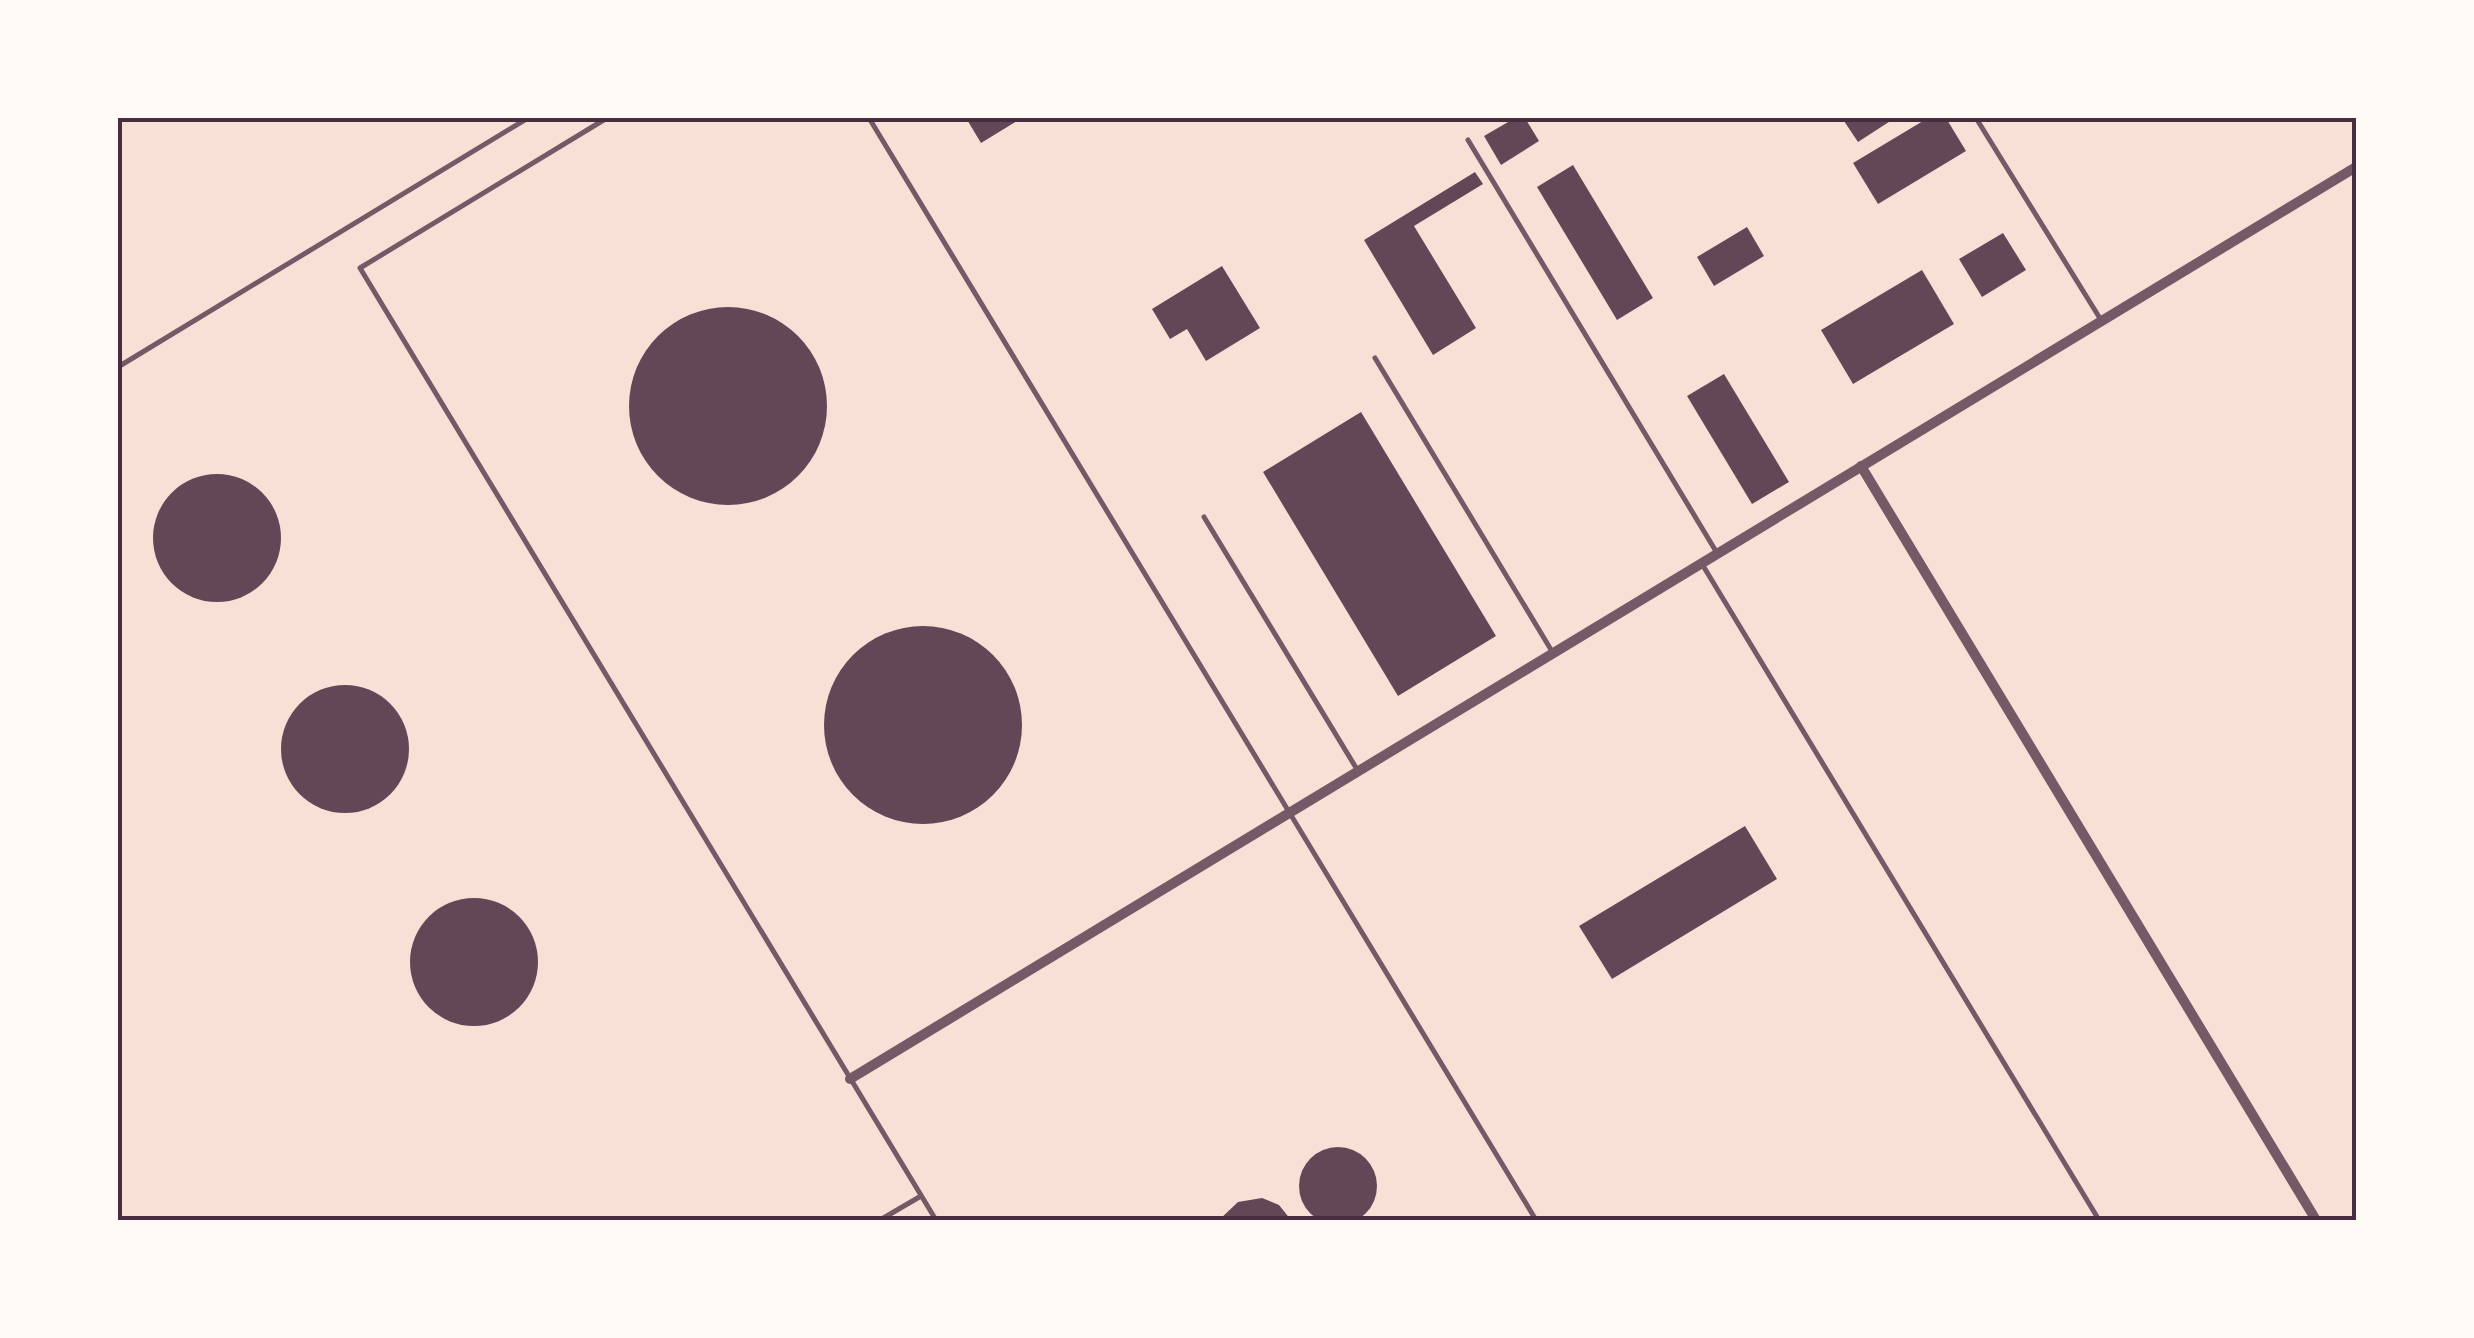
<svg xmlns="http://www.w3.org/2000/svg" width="2474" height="1338" font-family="'PT Sans',sans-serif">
<rect width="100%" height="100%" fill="#f7e1d7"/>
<g fill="#644757">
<polygon points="966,118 1015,118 1017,121 981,143"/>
<polygon points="1515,118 1525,118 1539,141 1501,165 1484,136"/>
<polygon points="1842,118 1895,118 1858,142"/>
<polygon points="1928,118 1946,118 1966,151 1878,204 1853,163"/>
<polygon points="1573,165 1653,298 1617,320 1537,187"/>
<polygon points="1475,172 1483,184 1414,226 1476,328 1433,355 1364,240"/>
<polygon points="1747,227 1764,256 1714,286 1697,257"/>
<polygon points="2003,233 2026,270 1982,297 1959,259"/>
<polygon points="1222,266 1260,328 1206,361 1187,329 1170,339 1152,309"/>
<polygon points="1922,270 1954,324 1853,384 1821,330"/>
<circle cx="728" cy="406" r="99"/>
<polygon points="1724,374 1789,482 1752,504 1687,396"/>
<polygon points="1361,412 1496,636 1398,696 1263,472"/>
<circle cx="217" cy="538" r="64"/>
<circle cx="923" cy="725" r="99"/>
<circle cx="345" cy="749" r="64"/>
<polygon points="1745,826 1777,879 1612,979 1579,926"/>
<circle cx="474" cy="962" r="64"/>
<circle cx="1338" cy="1186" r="39"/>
<polygon points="1262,1198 1279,1205 1291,1220 1219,1220 1238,1202"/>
</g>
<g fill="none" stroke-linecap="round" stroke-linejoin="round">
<g stroke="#755966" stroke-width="5">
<polyline points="607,118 360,268 936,1220"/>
<polyline points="869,118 1536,1220"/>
<polyline points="1976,118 2101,320"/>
<polyline points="1468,140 1717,553"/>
<polyline points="1375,358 1553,653"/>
<polyline points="118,367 528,118"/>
<polyline points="1204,517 1358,771"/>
<polyline points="1702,564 2099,1220"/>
<polyline points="880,1220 921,1196"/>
</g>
<g stroke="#755966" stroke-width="10">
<polyline points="1861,466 2316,1220"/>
<polyline points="850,1079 2356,167"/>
</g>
</g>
<rect width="2474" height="1338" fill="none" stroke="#fffaf5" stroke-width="240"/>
<rect x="120" y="120" width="2234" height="1098" fill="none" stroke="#4a2c40" stroke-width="4"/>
</svg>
